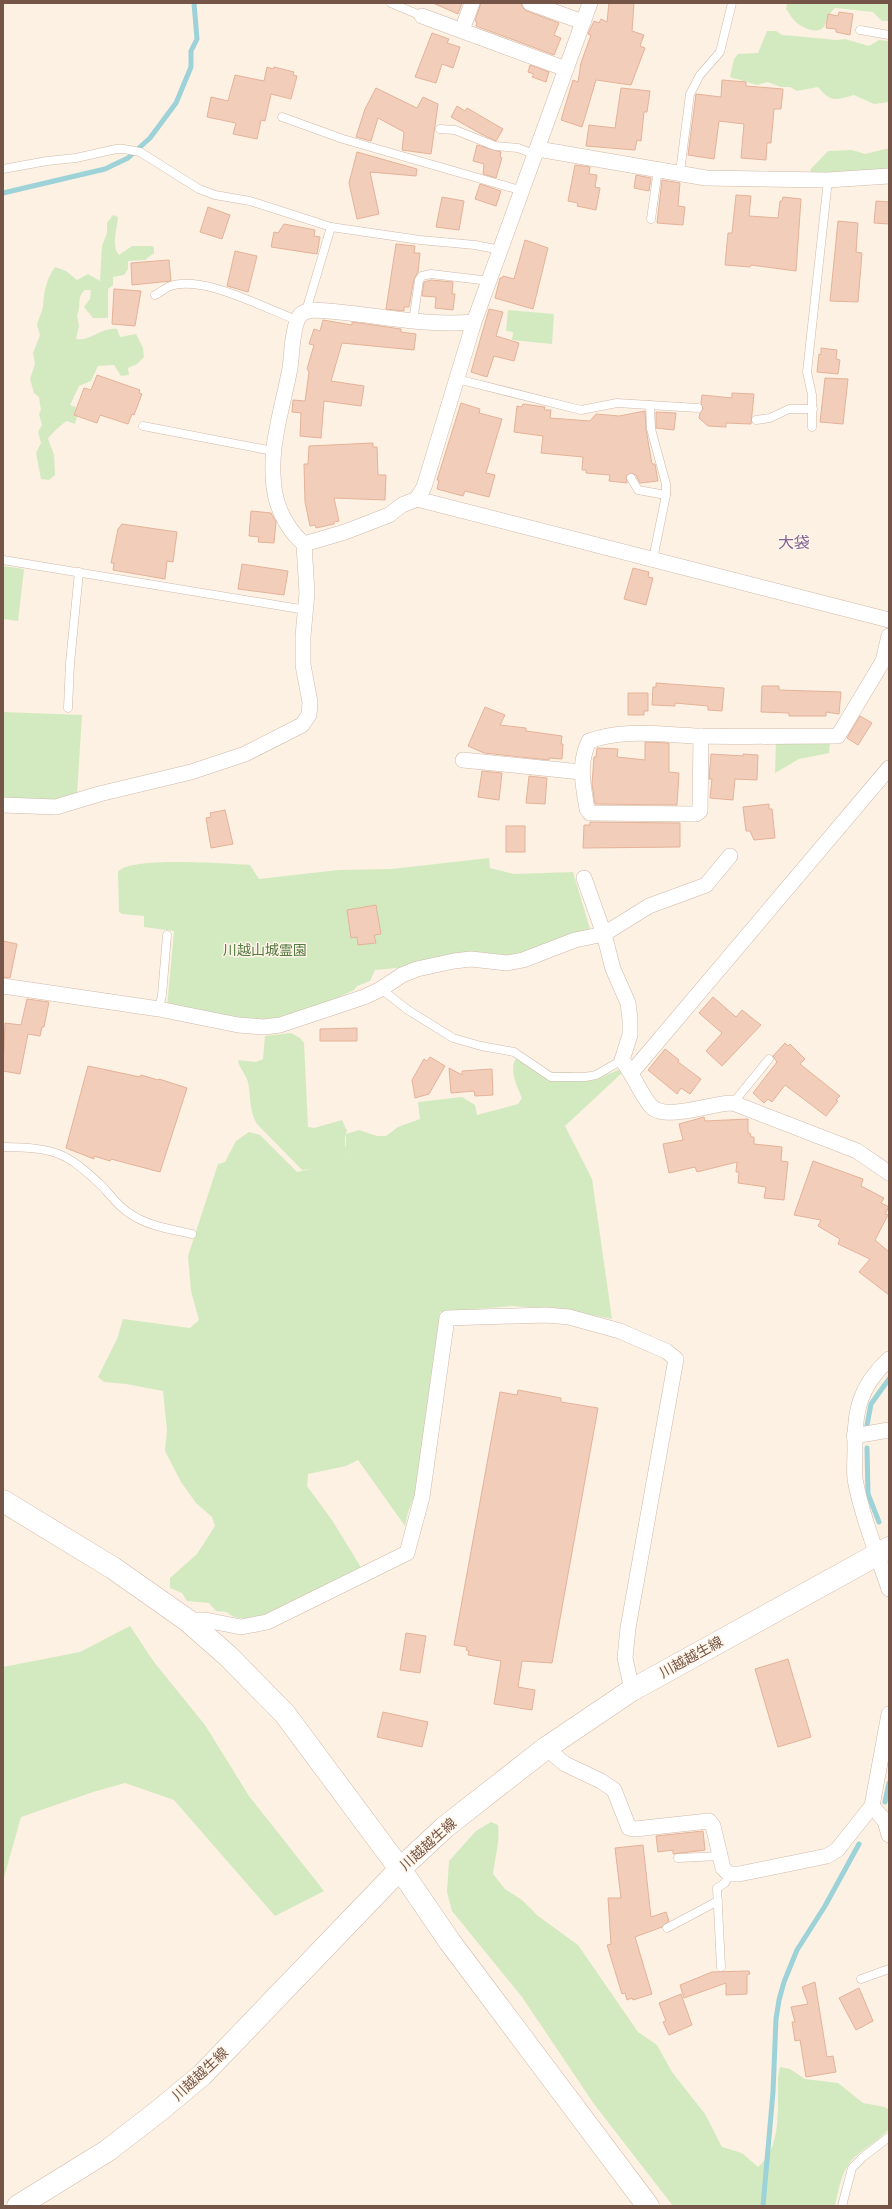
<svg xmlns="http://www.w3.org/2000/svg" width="892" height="2209" font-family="'Roboto Condensed','Noto Sans JP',sans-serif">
<rect width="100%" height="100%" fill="#fcf1e2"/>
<g fill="#d3eac0">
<path d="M787,3H889V21H882L873,12L835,8C829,13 829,19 825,25C819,37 799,27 793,19C790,16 789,12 786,9Z"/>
<path d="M767,31H776L782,35L795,36L837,40L845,39L869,46L879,40L889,41V102L874,104L854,95C836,100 831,103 818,87L797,91L790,87H781L767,82L757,85L730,77L734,59L738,54L758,53Z"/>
<polygon points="889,148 889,173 812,174 810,170 828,151 852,150 865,154"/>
<path d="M113,215L118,217C117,229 111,246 119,255L132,246H152L154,248V253L145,260L128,261V269L124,275L113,277V285L108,289V318H93L84,307L90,299L91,290H85C76,297 82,306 77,315L79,326L76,339C90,342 101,327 117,329L120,337L136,334L143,348L144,357L137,364L128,368L129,375L121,376L114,365L98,366L91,381L79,386L70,405L76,407L74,415L77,416L75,424L67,421C64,422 49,436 48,439L54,455L55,475L49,480L41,479L36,453L41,443L38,432L42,425L39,414L41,410L39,397L34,393L30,379L35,364L33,353L40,335L37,325C38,319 42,313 43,307C44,291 46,280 55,267L66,271L77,280L88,274L100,281L102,246L107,233V223Z"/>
<polygon points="508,310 554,314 552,344 512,340 513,332 506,331"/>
<polygon points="3,566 24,569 18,621 3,619"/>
<polygon points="3,712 82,715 77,794 52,801 3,798"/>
<polygon points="776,741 830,742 829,753 799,759 775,773"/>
<path d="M489,858L490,868L514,874L573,872L590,929L551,941L519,956L375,970L370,981L357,986L354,990C330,1001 303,1015 277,1019C246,1024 199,1012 167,1007L174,931L144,927V916L122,914L119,912L118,872C129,856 228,864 250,865L259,879L338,870L392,869Z"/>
<path d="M291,1033L300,1038L304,1043L308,1127L314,1128L342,1120L347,1131C343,1140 345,1149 350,1157L346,1149V1134L359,1130L377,1136H386L398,1127L420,1119L418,1102L462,1097L475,1105L477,1115L518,1104L522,1098C517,1086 507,1067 518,1056C524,1061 531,1069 538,1071C555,1075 574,1067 587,1079L595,1080L618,1070L623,1072L565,1126L592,1179L612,1319L567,1310L512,1306L440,1312L425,1433L415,1495L408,1512L405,1526L358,1460L346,1466L308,1474L307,1486L332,1520L362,1569L267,1615C255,1618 236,1622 227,1612L216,1611L209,1603L187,1601L182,1593L170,1588V1578L197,1554L215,1526L212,1517L196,1503L181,1482L165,1451L167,1430L163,1391L126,1384L104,1382L98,1377L117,1339L123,1319L190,1328L199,1320L191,1291L188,1256L218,1164L225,1162L236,1141L249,1132L260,1135L297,1172L311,1169L302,1170L257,1124C249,1111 251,1098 248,1082C246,1074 239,1068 238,1060L256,1062L263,1059L265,1036Z"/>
<polygon points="130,1626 154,1662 205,1725 249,1796 324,1891 275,1916 174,1800 125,1783 93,1792 21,1817 3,1881 3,1667 80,1652"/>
<path d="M491,1822L498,1825C500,1842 495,1857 493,1874L505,1889L522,1900L538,1916L578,1945L638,2032L657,2045L672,2072L705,2114L722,2147L742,2153L758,2167C783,2145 777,2107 778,2077L780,2067L790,2069L805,2079L838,2083L863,2103L885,2107L889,2110V2129C879,2140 868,2146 857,2155C842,2167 839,2188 835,2206H673L594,2104L522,1997L452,1911L447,1892L449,1861L476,1831Z"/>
</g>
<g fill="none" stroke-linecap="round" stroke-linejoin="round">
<g stroke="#9cd2d8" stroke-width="5">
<polyline points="3,193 105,169 128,158 150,138 176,103 191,67 191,51 197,39 194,3"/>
<polyline points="867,1425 871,1404 889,1379"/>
<polyline points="867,1448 868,1494 879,1522"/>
<polyline points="885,1802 889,1783"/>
<polyline points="763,2206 773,2092 776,2019 779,2000 784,1982 797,1950 825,1906 859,1844"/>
</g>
</g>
<g fill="#f2cdb9" stroke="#e5b299">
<polygon points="433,3 462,3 458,14"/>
<polygon points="481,3 521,3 523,8 527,11 559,23 554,35 561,38 554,55 476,26 477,22 475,21"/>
<polygon points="609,3 634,3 632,31 644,35 640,46 645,48 631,85 596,80 582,127 561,120 573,80 578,82 581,63 591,35 588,34 594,21 599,23 601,19 607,22"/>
<polygon points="839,12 853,14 850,35 836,32 836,29 826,28 828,14 838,16"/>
<polygon points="432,33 449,39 447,43 460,47 453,68 442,64 436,83 415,77"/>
<polygon points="530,65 549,72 546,82 532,77 534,74 528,72"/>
<polygon points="267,67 273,69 274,67 294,72 293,75 297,76 291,99 271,94 265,121 261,120 257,139 233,134 236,123 207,117 211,97 228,101 235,75 264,81"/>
<polygon points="722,80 746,82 746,86 783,89 781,109 774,109 771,143 767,143 766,160 741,158 744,124 719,121 714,159 688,155 696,94 721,97"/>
<polygon points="376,88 417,108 423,97 438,104 431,154 402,150 404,132 378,118 371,141 356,137 365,109"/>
<polygon points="621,88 650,91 647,112 644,112 641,141 637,140 635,150 586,146 589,125 615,128"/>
<polygon points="457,106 465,111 467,108 503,129 496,141 481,134 451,117"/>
<polygon points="477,145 501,152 500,157 502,158 496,178 483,174 484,164 473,161"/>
<polygon points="357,152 417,169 416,176 370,172 379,214 357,219 349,183"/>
<polygon points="575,165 590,167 589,174 597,175 595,187 600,188 596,210 577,206 578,203 568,201"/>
<polygon points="636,175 651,178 649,191 634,188"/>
<polygon points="662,180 680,183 678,206 685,207 683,225 657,223"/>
<polygon points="480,184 501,191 496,206 475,199"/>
<polygon points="736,195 751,196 749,216 778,218 780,201 782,201 783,197 801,199 796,271 751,265 750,267 725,265 728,233 732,233"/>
<polygon points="442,197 464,201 459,230 436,227"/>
<polygon points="876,201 889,202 889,224 874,223"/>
<polygon points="208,207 230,215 222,239 200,232"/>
<polygon points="838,221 858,223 856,252 862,253 858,302 830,301"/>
<polygon points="284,224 315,230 314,236 320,237 317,254 271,247 274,232 278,233"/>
<polygon points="525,240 548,248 533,309 495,298 500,278 502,278 503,276 514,279"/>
<polygon points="396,244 415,246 414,253 420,253 418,272 414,279 409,307 404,307 404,311 386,309"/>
<polygon points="235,251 257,256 248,292 227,286"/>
<polygon points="169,260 171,281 132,285 131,263"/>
<polygon points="431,280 453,282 452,294 455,294 453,310 435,308 436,297 422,296 424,282"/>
<polygon points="114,289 141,291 135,326 112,324"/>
<polygon points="489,309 503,312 496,336 519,343 514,361 494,356 487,377 471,372"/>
<polygon points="323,320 352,325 352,322 401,329 401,332 416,334 414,350 342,343 331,381 364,386 361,406 324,401 321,438 300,436 301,413 292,412 293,400 305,401 309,372 307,369 314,345 309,344 314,329 320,331"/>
<polygon points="821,348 837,350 836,359 840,360 838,374 817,372 819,354 821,355"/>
<polygon points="97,375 140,390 139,393 142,394 134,415 132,414 128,424 100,415 97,423 74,415 84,388 91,390"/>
<polygon points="825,378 848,379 843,424 820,422"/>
<polygon points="732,393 754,394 751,424 726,423 726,427 708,426 699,418 700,413 703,409 701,403 702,395 732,398"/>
<polygon points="461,403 480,409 479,413 502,419 486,473 495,475 489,497 465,491 463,496 437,489 439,480 437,480"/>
<polygon points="523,404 545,407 544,410 551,410 550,418 590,421 596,414 619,416 645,411 646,429 652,464 655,464 658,481 640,483 636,475 631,473 626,476 627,483 609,481 610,475 586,473 586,470 582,470 583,457 541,453 543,436 514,432 517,406 522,407"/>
<polygon points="656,412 676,413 674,430 656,428"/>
<polygon points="373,443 373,447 377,447 378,475 386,475 385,500 334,498 339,521 334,522 334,524 316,528 315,525 310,526 305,502 304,464 308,464 309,446"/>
<polygon points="251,511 271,513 276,522 274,543 258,542 259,537 249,536"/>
<polygon points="122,524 177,532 173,562 167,561 165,579 113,570 114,563 111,563 118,529"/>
<polygon points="242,564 288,571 284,595 238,589"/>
<polygon points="633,568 649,572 648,577 653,578 646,605 624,599"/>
<polygon points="656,683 724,688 722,711 708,710 708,706 675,703 675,706 652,705 653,687 656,687"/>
<polygon points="762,686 779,686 779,690 841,692 839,714 826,712 826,716 789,716 789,713 761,712"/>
<polygon points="628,693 648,693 648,711 644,711 644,715 628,715"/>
<polygon points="485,707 505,715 500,725 526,728 526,731 562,736 561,744 563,744 562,759 549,758 549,760 484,753 468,746"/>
<polygon points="860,716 872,723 858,745 847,738"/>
<polygon points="645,742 669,743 669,772 679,773 677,805 595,804 592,784 594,757 596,757 597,748 618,749 617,757 645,760"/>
<polygon points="711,754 743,756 743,754 758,755 757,780 735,779 733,800 710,798 712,779 709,779"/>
<polygon points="482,771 502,773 499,800 478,797"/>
<polygon points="529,776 547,778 545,804 526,803"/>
<polygon points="769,804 769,809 772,809 775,838 754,840 750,831 746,831 743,807"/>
<polygon points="225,810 233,844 211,848 206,818 211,817 210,813"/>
<polygon points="590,822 680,823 680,847 583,848 584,825 590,825"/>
<rect x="506" y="826" width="19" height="26"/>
<polygon points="376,905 381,934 374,935 376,943 358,945 357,937 351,938 347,910"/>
<polygon points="3,941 17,944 10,978 3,977"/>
<polygon points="713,997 736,1017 742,1010 761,1025 722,1066 706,1051 722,1033 699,1013"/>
<polygon points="27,999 49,1002 44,1027 42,1027 40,1036 28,1034 20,1074 3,1071 5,1023 21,1025"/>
<polygon points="357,1028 357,1041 320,1041 320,1029"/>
<polygon points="785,1043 788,1046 790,1044 805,1059 800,1064 840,1096 836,1100 838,1101 826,1116 785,1085 772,1102 768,1099 764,1103 753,1093 777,1062 773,1056"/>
<polygon points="665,1049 679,1060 678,1062 701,1079 690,1094 681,1088 677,1094 648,1070"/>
<polygon points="430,1057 445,1066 429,1094 415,1098 412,1080 424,1059 427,1061"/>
<polygon points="88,1066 140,1077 141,1075 158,1080 159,1079 187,1088 160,1172 111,1159 110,1161 94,1156 94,1159 66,1148"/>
<polygon points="449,1068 462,1075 462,1071 492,1069 493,1095 475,1096 474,1091 451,1093"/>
<polygon points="704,1117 705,1121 748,1119 748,1133 750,1133 751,1137 754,1137 754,1144 782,1147 781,1161 788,1162 784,1200 764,1198 766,1187 738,1183 739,1172 736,1172 737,1162 697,1172 695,1167 669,1173 663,1144 683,1140 679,1124"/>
<polygon points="813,1161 863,1179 861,1186 884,1198 881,1203 889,1207 885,1214 888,1215 875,1240 889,1252 889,1295 859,1272 870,1259 838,1244 840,1239 818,1226 821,1220 794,1215"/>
<polygon points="518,1390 561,1398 561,1402 598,1408 552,1663 522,1661 518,1687 535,1690 532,1710 494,1704 501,1661 468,1655 469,1651 466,1650 467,1647 454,1645 500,1392 517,1395"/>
<polygon points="406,1633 426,1636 420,1673 400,1670"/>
<polygon points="788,1659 811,1737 778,1747 755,1669"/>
<polygon points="383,1712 428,1722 422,1747 377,1737"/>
<polygon points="703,1831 705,1850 673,1854 673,1850 658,1852 656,1836"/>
<polygon points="643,1845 651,1917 666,1912 669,1921 662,1927 635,1937 652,1994 633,2000 632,1998 627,2000 625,1993 622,1994 607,1945 611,1944 608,1898 621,1898 615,1848"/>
<polygon points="747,1971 749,1971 750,1974 747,1975 747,1994 726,1995 726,1983 684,1998 680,1985 712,1972"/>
<polygon points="815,1982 827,2057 833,2056 836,2072 806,2077 800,2040 795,2041 792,2022 795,2022 791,2007 808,2004 802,1987"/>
<polygon points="859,1988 873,2021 856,2030 839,1998"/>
<polygon points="681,1994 692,2025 669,2035 663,2022 666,2021 659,2003"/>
</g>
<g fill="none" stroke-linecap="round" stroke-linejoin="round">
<g stroke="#d0b9ab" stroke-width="9">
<g id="lane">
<polyline points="391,3 422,16"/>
<polyline points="860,30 889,35"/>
<polyline points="282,117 343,139 523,191"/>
<polyline points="440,129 455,130 495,146 518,148 536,155"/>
<polyline points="3,169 47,161 76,158 116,149 124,149 140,152 199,189 215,195 250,201 331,227 420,240 475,245 501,250"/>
<polyline points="680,172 690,94 700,75 720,52 732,3"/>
<polyline points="651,219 658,169"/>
<path d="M155,295C160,293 164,289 168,287C202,273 265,309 297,320"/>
<polyline points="306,311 331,227"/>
<polyline points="413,322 419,280 422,276 431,274 490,281"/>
<polyline points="457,379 581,410 617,403 698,408"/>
<polyline points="650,405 651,429 666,484 666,495 653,559"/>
<polyline points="756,420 770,418 789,409 813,409"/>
<polyline points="143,426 273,451"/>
<polyline points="812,427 812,395 807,372 828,180"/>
<polyline points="631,478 638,490 666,495"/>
<polyline points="3,560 306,610"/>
<polyline points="68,708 70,663 79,572"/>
<polyline points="381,989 408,1010 453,1038 481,1046 514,1052 551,1077 585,1077 596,1075 622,1060"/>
<polyline points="159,1009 162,995 167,935"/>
<polyline points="733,1103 769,1059"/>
<path d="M3,1147C55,1148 65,1151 103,1187C111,1196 119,1207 129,1213C147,1226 170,1229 192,1234"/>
<polyline points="678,1858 720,1856"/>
<polyline points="667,1928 718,1901"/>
<polyline points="721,1967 717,1888 725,1883 729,1874"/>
<polyline points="861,1979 889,1969"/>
<polyline points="842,2206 852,2168 863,2157 889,2137"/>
</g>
</g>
<g stroke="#d0b9ab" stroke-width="16">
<g id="street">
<polyline points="530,3 583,22"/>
<polyline points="422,16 566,69"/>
<polyline points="462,30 472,3"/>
<polyline points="538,149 706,178 828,180 889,176"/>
<polyline points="417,499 889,620"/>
<polyline points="304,544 345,532 389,515 402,505 417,499 424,487 474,322 590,3"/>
<path d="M701,736L700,811L696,814L590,813L587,809C583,785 578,764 589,741C624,728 663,735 700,736C746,737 792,736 838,736L883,661L889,636"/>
<polyline points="463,760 581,772"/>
<path d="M3,805L56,807L99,794L191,772L245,754L302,725L309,715L310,702L303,665V636L307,593L304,544C291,533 280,515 276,498C266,453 282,412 290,368C292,354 292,331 298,319C300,313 306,311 312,310C367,312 419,327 474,322"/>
<path d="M584,878L604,934L613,969L628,1003L630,1019V1035L622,1060C633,1074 639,1091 650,1105C664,1123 713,1102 733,1103L857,1151L889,1173"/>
<polyline points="3,986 159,1009 238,1025 264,1027 280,1025 364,997 381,989 402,975 417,969 454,961 471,959 507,963 523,960 575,940 604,934 649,906 706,885 730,856"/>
<polyline points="632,1072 889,768"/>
<path d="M889,1359C860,1386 854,1410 855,1449C855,1458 854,1469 855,1479C862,1517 877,1553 889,1589"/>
<polyline points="854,1436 889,1430"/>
<polyline points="187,1620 205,1620 241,1627 267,1622 407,1553 422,1497 447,1318 546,1315 569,1317 620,1331 666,1351 676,1359 628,1628 625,1658 632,1690"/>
<polyline points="546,1748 565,1764 601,1781 614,1790 629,1828 635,1829 709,1821 713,1826 723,1868 729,1874 739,1874 827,1856 837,1850 872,1806 889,1714"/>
<polyline points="872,1806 885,1821 889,1835"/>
</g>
</g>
<g stroke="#d3b9a8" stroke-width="23">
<g id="secondary">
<polyline points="3,1501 113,1568 187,1620 228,1656 285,1714 400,1869 450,1942 648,2206"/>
<polyline points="18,2206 107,2151 160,2110 202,2075 400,1869 445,1827 546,1748 632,1690 889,1548"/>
</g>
</g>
<use href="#lane" stroke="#fff" stroke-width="8"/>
<use href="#street" stroke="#fff" stroke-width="15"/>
<use href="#secondary" stroke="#fff" stroke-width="22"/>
</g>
<g text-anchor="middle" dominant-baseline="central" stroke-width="3" stroke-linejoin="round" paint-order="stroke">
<g font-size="14" fill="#547a40" stroke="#fff5e8">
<text x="265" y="950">川越山城霊園</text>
</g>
<g font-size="14" fill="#745548" stroke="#fff5e8">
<text transform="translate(691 1657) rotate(-29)">川越越生線</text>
<text transform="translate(428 1844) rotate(-42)">川越越生線</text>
<text transform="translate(200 2074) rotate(-43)">川越越生線</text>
</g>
<g font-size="16" fill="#836398" stroke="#fff5e8">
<text x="794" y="542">大袋</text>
</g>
</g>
<rect width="892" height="2209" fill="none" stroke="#745548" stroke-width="8"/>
</svg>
